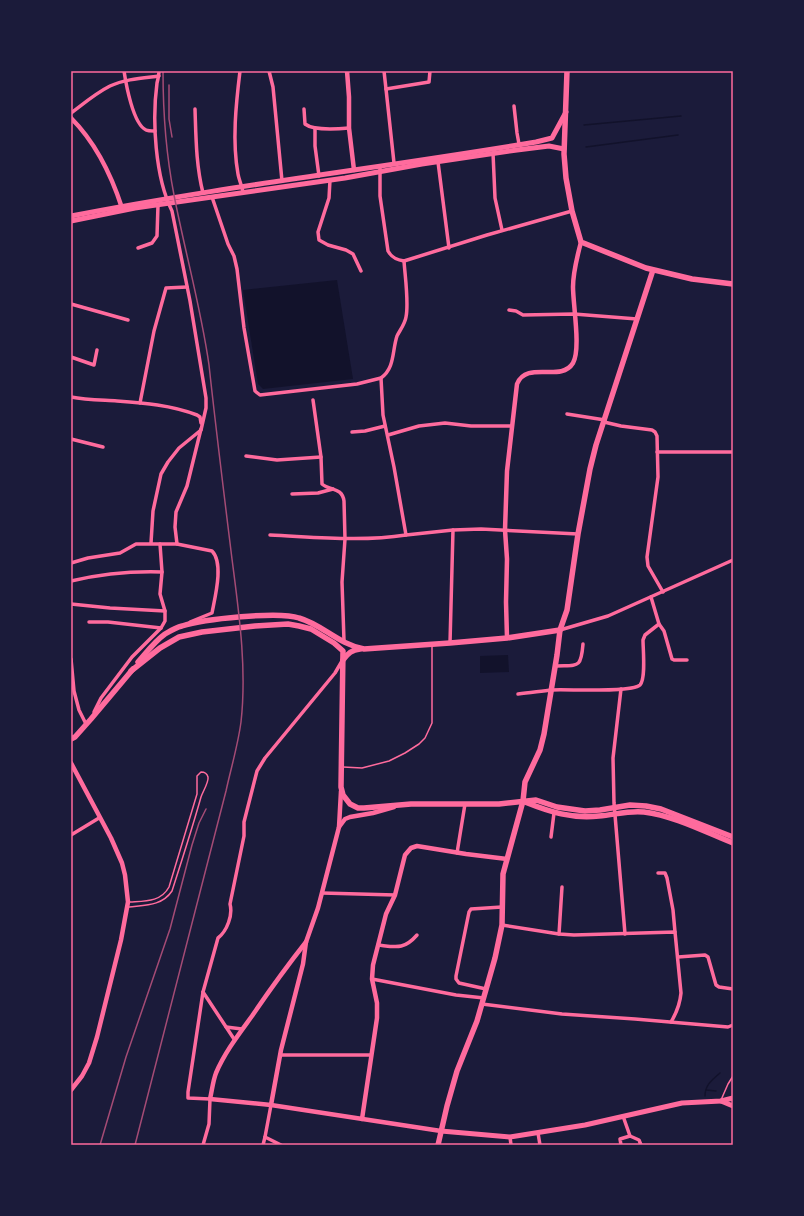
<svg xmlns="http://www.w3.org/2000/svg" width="804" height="1216" font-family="'Archivo Narrow',sans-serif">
<rect width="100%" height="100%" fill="#1b1b3a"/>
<g fill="#12122b">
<polygon points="337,280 353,379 263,389 258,384 243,290"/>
<polygon points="508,655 509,672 480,673 480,656"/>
</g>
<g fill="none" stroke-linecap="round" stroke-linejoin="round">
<g stroke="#12122b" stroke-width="1.5">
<polyline points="584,125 681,116"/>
<polyline points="586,147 678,135"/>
<polyline points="706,1090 716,1091"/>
<polyline points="732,1092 733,1092"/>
<path d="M705,1096C705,1085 712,1080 720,1073"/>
</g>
<g stroke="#ff6b9d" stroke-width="1.5">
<polyline points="343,767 362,768 389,761 405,753 419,744 425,738 432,723 432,645"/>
<path d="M129,907C145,905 162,906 172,891C182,860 192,829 201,797C203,791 209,782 208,777C207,773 204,772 201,772L197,776V794L169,887C161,902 145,901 130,902"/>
<polyline points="721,1100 728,1084 733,1076"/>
</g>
<g stroke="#ff6b9d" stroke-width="3.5">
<path d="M124,71C126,84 133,124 146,130C148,131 152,131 155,131"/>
<path d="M240,71C236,104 232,141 238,174C239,180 242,186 243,192"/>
<polyline points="269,71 273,87 282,181"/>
<polyline points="384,71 386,89"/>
<polyline points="514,106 517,133 519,144"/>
<path d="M195,109C196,138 196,165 203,193"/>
<path d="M304,109L305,124C314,131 338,129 349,128"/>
<path d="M71,113C83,104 96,93 110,86C125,79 143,78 159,76"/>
<polyline points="315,128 315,146 319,176"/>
<polyline points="493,153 495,198 502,230"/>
<polyline points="438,162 449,248"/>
<polyline points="394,163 386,89 429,82 430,71"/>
<path d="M380,166V196L388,251C392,258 397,260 404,261L487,235L572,211"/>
<polyline points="330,180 329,198 318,232 319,240 328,245 346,250 353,254 361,271"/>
<path d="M212,197L228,244L234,256L237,269L244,328L255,391L260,395L357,384L381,378C395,368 392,351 397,336C400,330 405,324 406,317C409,303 405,276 404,261"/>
<polyline points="138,248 152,243 157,236 158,205"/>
<polyline points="71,304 128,320"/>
<polyline points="509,310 516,311 523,315 574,314 637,319"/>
<polyline points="71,357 94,365 97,350"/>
<polyline points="381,378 383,415 394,467 406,535 453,530 481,529 578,534"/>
<path d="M71,397C86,400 102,400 117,401C144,403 171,405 197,415L200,417L201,423"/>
<path d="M313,400L321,457L322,484C330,491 342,487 344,501L345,539L342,582L344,641"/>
<polyline points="140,403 154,331 166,288 187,287"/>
<polyline points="567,414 605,420"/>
<polyline points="604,422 621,426 652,430 655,432 657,436 658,477 647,557 648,566 663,592"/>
<polyline points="352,432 365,431 385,426"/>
<polyline points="388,435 419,426 445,423 471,426 512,426"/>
<polyline points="71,439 103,447"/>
<polyline points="657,452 733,452"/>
<polyline points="246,456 277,460 321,457"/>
<polyline points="292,494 318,493 333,489"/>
<path d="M270,535C315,537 361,542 406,535"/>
<path d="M151,543L153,511L161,474L168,462L179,448L201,430L206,408V398L190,301L172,211C155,177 152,120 157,83C158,79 159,75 159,71"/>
<path d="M177,544L212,551C224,563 215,597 212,613L190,622"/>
<polyline points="71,563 88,558 120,553 136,544 177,544 175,527 176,512 187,486 201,429"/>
<path d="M71,581C101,574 131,571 162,572"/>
<polyline points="71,604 110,608 165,611"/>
<polyline points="89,622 108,622 161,628"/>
<polyline points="659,624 664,631 672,659 674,660 687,660"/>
<polyline points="560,630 608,616 733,560"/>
<polyline points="450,643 453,530"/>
<polyline points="71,659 74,691 79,710 86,724"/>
<path d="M556,666C578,665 581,669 583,644"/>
<polyline points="621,689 613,758 614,803 625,934"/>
<path d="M518,694C530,693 541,691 552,690C567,689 631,693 640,685C646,679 643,649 643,640L645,635L659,624L651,597"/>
<polyline points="94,712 101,698 132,657 161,628 165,621 165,611 160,594 162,572 160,544"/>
<polyline points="71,835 99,818"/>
<polyline points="551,837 554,813"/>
<polyline points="457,853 465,804"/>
<polyline points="658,873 665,873 667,878 673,910 675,932"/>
<polyline points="322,893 395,895"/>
<path d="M502,925L559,934L574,935L675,932L681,993C680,1004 677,1012 671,1022"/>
<polyline points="559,934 562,887"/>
<path d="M378,945C396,947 404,950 417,935"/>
<polyline points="678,957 705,955 708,957 716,985 719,987 733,989"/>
<polyline points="372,979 456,995 484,998"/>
<polyline points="486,989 459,983 456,979 456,976 469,912 471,909 502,907"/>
<polyline points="203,992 234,1039"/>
<polyline points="482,1004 562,1014 635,1019 728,1027 733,1025"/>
<polyline points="226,1027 242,1029"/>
<polyline points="280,1055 371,1055"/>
<polyline points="271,1105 265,1137 281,1145"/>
<polyline points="623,1116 630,1136"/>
<polyline points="538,1133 540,1145"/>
<polyline points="510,1137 511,1145"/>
<path d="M203,1145L209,1124L210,1099L188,1098V1092L203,992L218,938C227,931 233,915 230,904L244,836V822L257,771L265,758L335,673L342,661"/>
<polyline points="263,1145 265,1137"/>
<polyline points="621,1145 620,1139 630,1136 639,1140 641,1145"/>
</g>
<g stroke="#ff6b9d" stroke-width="4.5">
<polyline points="347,71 349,97 349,128 354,170"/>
<path d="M71,118C95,142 112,177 122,208"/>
<path d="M507,638L506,602L507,559L505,530L507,471L517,384C527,360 561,383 573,363C581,349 573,305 573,287C573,272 577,257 581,242"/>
<polyline points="71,763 111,838 122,863 125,875 128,902 121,940 97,1037 89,1063 82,1076 71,1090"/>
<polyline points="339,827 345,819 350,817 373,813 394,807"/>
<path d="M306,942C287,966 269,991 252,1016C239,1034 225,1052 216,1073C213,1081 212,1090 210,1099L271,1105L441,1131"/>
<polyline points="271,1105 281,1050 303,964 306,942 318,908 339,827 341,791"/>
<polyline points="362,1119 377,1018 377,1003 372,979 373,965 386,914 395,895 405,855 411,848 417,846 466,854 507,859"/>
</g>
<g stroke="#ff6b9d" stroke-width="5">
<path d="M71,216C225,186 381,168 536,142L552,138L566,112"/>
<polyline points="71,221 135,208 345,178 422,164 517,150 549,146 564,149"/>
<polyline points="721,1101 733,1106"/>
<polyline points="441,1131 510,1137 585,1125 682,1103 721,1101 733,1098"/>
</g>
<g stroke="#ff6b9d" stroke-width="5.5">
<polyline points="567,71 564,154 566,178 572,211 581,242 646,268 692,279 733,284"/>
<path d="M343,660C348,653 352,650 360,649"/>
<path d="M138,662C146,653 155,641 165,634C170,631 177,627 182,626C203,619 279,611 299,618C323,625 338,644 364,649L450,643L507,638L560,630"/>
<polyline points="131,671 160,648 179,637 202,632 255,626 288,624 299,626 311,629 334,643 343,651 341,787 343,795 350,804 358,808 364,808 411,804 499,804 536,800 557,807 585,811 600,810 630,805 646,806 661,809 733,837"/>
<polyline points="71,739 75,737 91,719 133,669"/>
<path d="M525,802C550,812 572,819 599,816C614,815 629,810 644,812C675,816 705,832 733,843"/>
<polyline points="438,1145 447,1106 457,1071 477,1021 495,958 502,925 503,874 523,801 525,782 540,750 544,734 557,655 560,630 567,610 578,534 590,469 596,445 653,270"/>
</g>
<g stroke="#a44b75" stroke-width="1.5">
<polyline points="169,85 169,119 172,137"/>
<polyline points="100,1145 126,1057 170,929 192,845 199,823 206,809"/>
<path d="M135,1145L226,791C231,768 238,745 241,722C247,668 239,613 232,559C224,494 216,430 209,365C201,308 185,252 174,195C166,154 163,113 163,71"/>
</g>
</g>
<rect width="804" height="1216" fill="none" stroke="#1b1b3a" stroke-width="144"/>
<rect x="72" y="72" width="660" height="1072" fill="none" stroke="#ff6b9d" stroke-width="1.5"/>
</svg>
